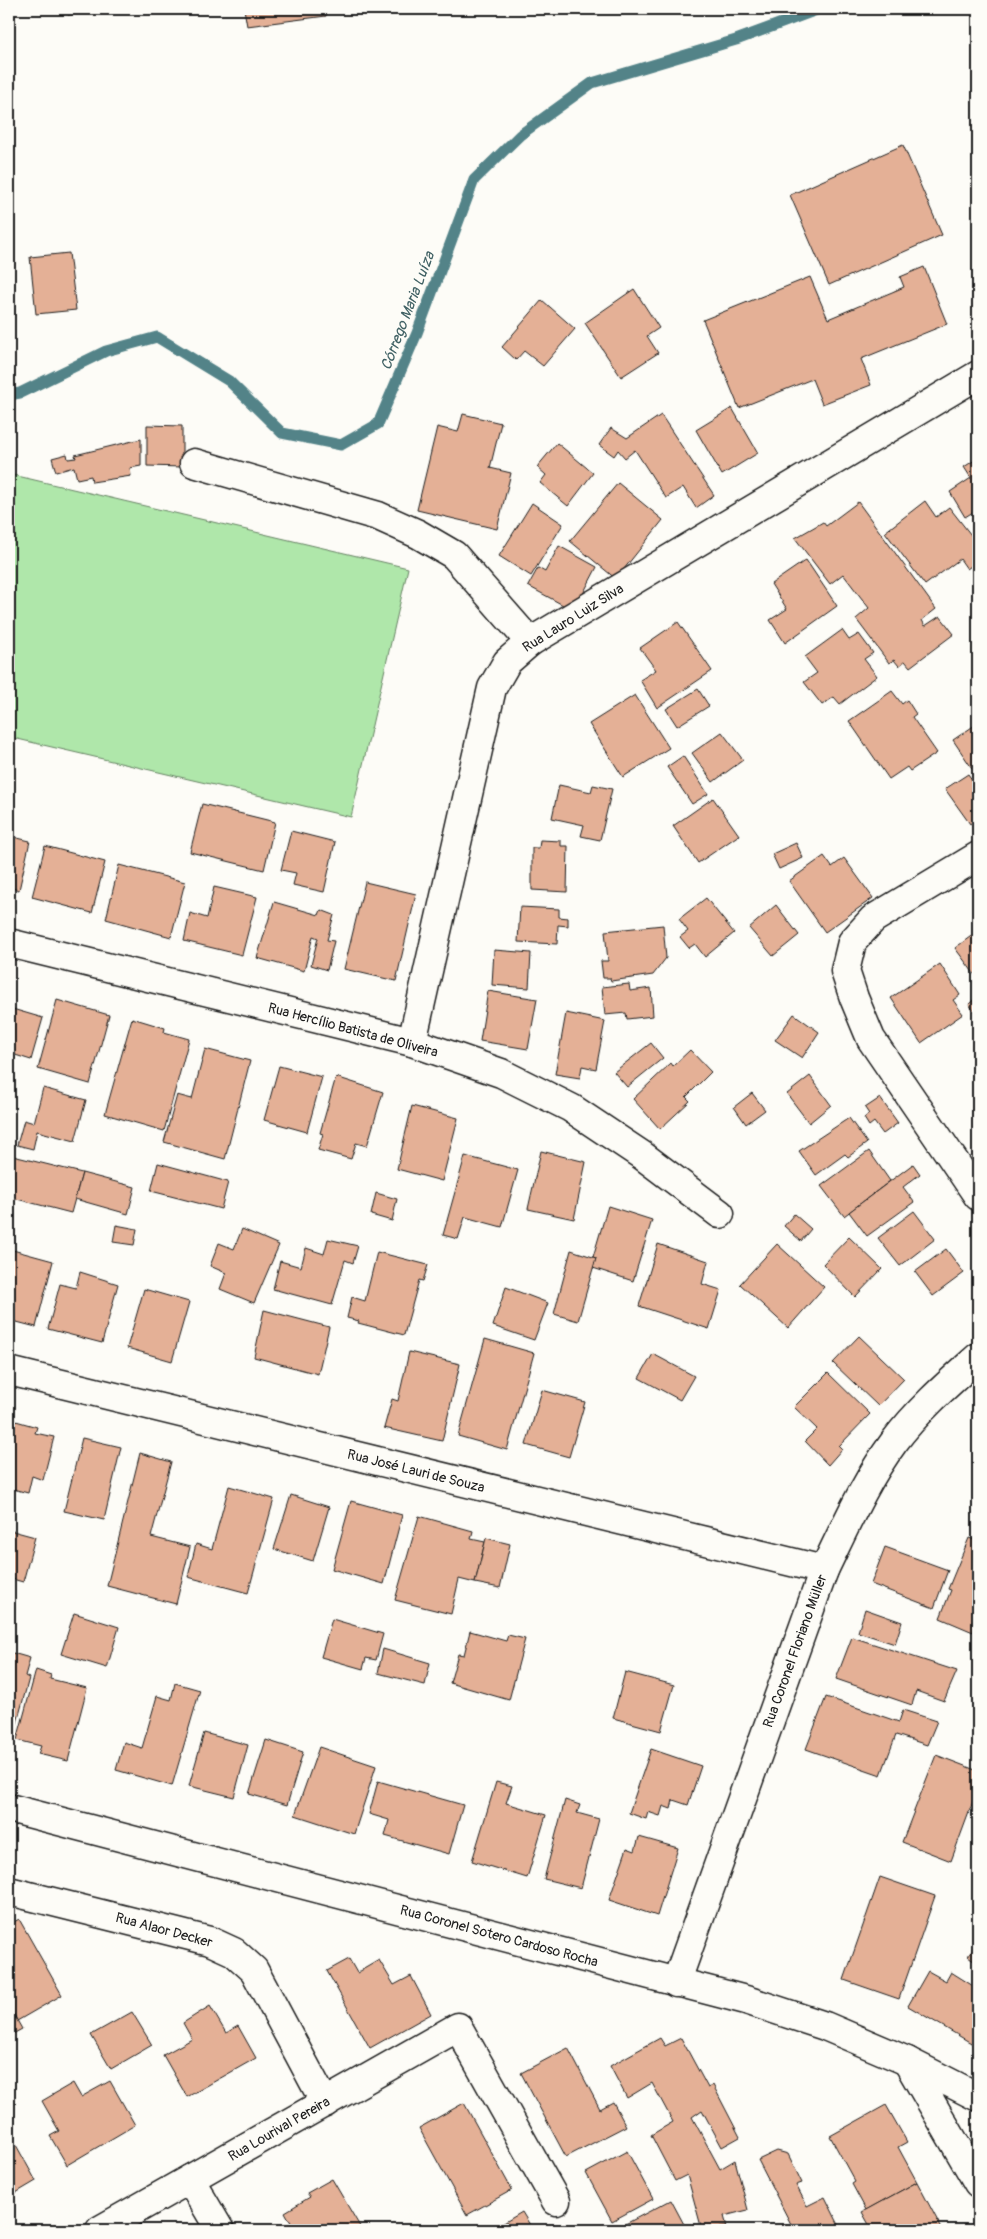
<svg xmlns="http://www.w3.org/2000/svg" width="987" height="2239" font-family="Pangolin,sans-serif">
<rect width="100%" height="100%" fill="#fdfcf7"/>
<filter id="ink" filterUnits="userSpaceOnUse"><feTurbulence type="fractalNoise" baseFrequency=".02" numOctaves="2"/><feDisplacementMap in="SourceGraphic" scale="10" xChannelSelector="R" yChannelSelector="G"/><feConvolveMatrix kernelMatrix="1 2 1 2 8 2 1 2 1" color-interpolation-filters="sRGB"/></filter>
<g filter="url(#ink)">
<polygon fill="#afe7aa" stroke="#668263" points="9,474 408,568 351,817 9,737"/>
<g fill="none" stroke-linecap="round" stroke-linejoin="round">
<polyline stroke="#538388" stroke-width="11" points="9,395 20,393 106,351 157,337 229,381 282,433 341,445 378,424 417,333 474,180 520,135 592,83 736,40 819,9"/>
</g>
<g fill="#e4b096" stroke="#1c1c1c">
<polygon points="67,9 103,9 68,15"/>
<polygon points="244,9 326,9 326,16 247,26"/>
<polygon points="903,145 942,235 829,285 790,195"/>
<polygon points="69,253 76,310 36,314 30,257"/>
<polygon points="924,267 947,324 861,359 871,385 822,404 812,379 739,408 703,320 810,277 828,319 904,287 900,277"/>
<polygon points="634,289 659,328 647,336 658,353 621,377 585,323"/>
<polygon points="542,300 575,329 543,366 524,351 516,360 502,347"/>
<polygon points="732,408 758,453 722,475 696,430"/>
<polygon points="463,414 501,423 490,468 511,473 497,529 417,510 437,427 458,432"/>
<polygon points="661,415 714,495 696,508 683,487 666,498 635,450 625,458 618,450 614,456 599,445 611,428 627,438"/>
<polygon points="147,425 182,426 182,467 147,466"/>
<polygon points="141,439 141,466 130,468 131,476 92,482 91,476 77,479 74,467 56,472 52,458 67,454 68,459 76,458 75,455"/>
<polygon points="557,443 593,473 568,506 540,483 546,475 537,467"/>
<polygon points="978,458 978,509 965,517 950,492 971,478 964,467"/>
<polygon points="618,483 663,520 616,579 570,541"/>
<polygon points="925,501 936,517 949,507 978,544 978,561 967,569 960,559 925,585 885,532"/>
<polygon points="858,502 936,609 922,620 925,626 940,616 954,634 910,667 905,661 899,666 894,660 889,663 856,619 869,608 843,574 830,584 795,538 823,522 826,526"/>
<polygon points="532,503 563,524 531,576 499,556"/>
<polygon points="559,546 597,567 574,611 528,586 538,568 545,572"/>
<polygon points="806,560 837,606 785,643 770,620 787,609 771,584"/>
<polygon points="678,622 712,671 657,708 640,680 656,670 640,648"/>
<polygon points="842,630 849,640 859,634 873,653 864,659 877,676 840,704 834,697 822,705 804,682 817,673 805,657"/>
<polygon points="698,689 709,706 677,726 666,709"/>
<polygon points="892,691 902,704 907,700 916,714 912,717 937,753 910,771 907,767 889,779 849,721"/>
<polygon points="635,695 669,748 623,777 589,724"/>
<polygon points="978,723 978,777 953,740"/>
<polygon points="722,732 743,760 713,782 692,753"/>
<polygon points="683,756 708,794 692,804 667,767"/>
<polygon points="968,774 978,788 978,818 970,824 945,789"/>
<polygon points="559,785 591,792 593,785 612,789 600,840 581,836 584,825 552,818"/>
<polygon points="713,798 739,835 698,863 673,826"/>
<polygon points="202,804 275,822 264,870 190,852"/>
<polygon points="291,831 335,842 324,892 293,885 296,873 281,870"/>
<polygon points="9,836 30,841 19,890 9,887"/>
<polygon points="540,840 561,841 561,846 568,846 567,892 532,890 532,848 539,848"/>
<polygon points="796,843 803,858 779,869 772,854"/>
<polygon points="45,846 105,862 92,913 32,897"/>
<polygon points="824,856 832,867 844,858 873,898 825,932 789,881"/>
<polygon points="119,865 185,882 171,937 106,919"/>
<polygon points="365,882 416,894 396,981 344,969"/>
<polygon points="214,887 257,897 242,955 184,941 190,913 207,918"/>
<polygon points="706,898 734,933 705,957 695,944 689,948 680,937 688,931 679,919"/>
<polygon points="274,902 319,915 321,910 334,915 327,940 334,941 327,970 311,965 318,938 313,936 304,971 257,958"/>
<polygon points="776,905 799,935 773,956 749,928"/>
<polygon points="520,907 559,909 559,917 568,918 568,926 558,925 557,944 518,942"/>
<polygon points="663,925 666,958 653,975 611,981 610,978 603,978 601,961 608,961 605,931"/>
<polygon points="978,931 978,979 955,948"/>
<polygon points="494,950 531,953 529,988 492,985"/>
<polygon points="940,964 960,995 953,1000 963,1014 921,1043 891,998"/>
<polygon points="629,984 630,991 651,988 653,1016 627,1019 626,1013 605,1015 602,987"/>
<polygon points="488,991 537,999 528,1049 480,1041"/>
<polygon points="978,996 978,1017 969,1004"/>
<polygon points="57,1000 109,1015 90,1084 38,1069"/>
<polygon points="9,1008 43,1018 31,1060 9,1053"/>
<polygon points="566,1013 605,1021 596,1069 582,1066 580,1078 555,1074"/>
<polygon points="794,1014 819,1032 802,1058 775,1040"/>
<polygon points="132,1018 165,1028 164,1032 189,1039 164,1131 105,1114"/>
<polygon points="651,1043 663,1058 627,1087 614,1072"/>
<polygon points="205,1049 250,1061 225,1159 164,1142 177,1095 192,1099"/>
<polygon points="690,1050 711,1072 686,1097 690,1101 660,1129 633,1099 671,1063 673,1066"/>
<polygon points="279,1066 322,1077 307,1132 264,1120"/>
<polygon points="810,1076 831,1105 809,1123 787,1094"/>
<polygon points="336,1077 383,1092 367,1146 356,1143 351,1159 318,1150 323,1134 320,1133"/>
<polygon points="43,1088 86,1100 75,1141 37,1131 33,1149 17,1145 24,1120 34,1123"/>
<polygon points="752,1093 765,1110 746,1124 734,1107"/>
<polygon points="880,1098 898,1123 883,1134 874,1122 869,1126 864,1118 869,1114 865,1108"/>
<polygon points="412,1106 458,1118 442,1181 397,1169"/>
<polygon points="849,1118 867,1143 848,1157 845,1154 816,1175 799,1151"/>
<polygon points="541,1151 586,1162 574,1219 528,1209"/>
<polygon points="869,1151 890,1181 844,1216 821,1186"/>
<polygon points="13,1156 82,1173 71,1213 9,1197 9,1169"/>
<polygon points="465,1156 518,1170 502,1227 465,1217 458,1239 443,1235"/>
<polygon points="158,1163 228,1182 221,1209 151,1191"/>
<polygon points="913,1164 920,1174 903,1187 914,1202 867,1236 849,1212"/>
<polygon points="82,1173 135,1187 128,1214 75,1199"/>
<polygon points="376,1193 397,1199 392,1221 371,1215"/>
<polygon points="608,1206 652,1220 633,1281 593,1268 596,1258 593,1257"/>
<polygon points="914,1211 935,1239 900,1266 878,1238"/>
<polygon points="794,1214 811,1229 801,1241 784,1226"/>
<polygon points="116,1225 137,1229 134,1245 113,1242"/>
<polygon points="242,1229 279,1245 254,1303 220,1289 226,1273 210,1266 219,1243 234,1249"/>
<polygon points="849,1237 882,1269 855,1297 823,1264"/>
<polygon points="328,1239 358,1246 353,1263 345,1260 332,1305 273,1289 280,1261 301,1267 306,1248 324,1254"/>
<polygon points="658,1244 708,1261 702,1284 721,1290 709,1329 639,1306"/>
<polygon points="777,1244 824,1287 788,1328 740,1284"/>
<polygon points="9,1249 53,1261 36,1327 9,1320"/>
<polygon points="946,1249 964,1273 933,1296 915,1272"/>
<polygon points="571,1250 596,1258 578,1321 554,1314"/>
<polygon points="377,1252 428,1265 423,1281 419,1280 404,1335 358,1323 359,1321 347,1318 352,1297 365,1301"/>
<polygon points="80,1272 118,1284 102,1343 48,1329 60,1284 76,1288"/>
<polygon points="506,1287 548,1303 534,1340 493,1326"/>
<polygon points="144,1289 189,1302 172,1361 127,1348"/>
<polygon points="264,1310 329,1327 318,1374 254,1357"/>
<polygon points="859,1336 904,1379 878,1406 833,1363"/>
<polygon points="485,1339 534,1353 507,1450 458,1436"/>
<polygon points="409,1352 460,1364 442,1441 384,1428 392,1399 398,1401"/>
<polygon points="653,1354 694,1376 680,1400 639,1378"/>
<polygon points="828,1373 870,1414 839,1446 842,1449 828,1465 805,1441 817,1429 794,1407"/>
<polygon points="542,1390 585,1402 569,1457 526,1445"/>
<polygon points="9,1419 37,1427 35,1433 54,1437 43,1480 32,1476 28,1493 13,1489 11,1500 9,1499"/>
<polygon points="82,1438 121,1447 104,1520 64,1511"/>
<polygon points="140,1453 171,1462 151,1537 190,1547 176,1604 107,1586"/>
<polygon points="229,1486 274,1499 248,1593 188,1577 196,1544 212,1549"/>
<polygon points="291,1495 329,1507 313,1561 274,1549"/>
<polygon points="351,1501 402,1515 384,1584 332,1569"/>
<polygon points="419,1516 473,1531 471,1539 485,1542 475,1583 459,1579 451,1614 395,1600"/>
<polygon points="9,1530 35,1537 23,1582 9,1578"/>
<polygon points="486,1538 510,1544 500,1588 475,1583"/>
<polygon points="969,1538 978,1541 978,1619 973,1632 940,1618 951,1590 948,1589"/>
<polygon points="885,1547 948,1570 934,1608 871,1584"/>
<polygon points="865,1609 902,1622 895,1644 858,1632"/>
<polygon points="74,1613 119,1627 107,1668 61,1654"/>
<polygon points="332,1619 383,1634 376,1660 366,1658 363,1669 321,1657"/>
<polygon points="470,1631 506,1641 508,1635 525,1639 509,1700 450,1683 458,1654 464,1655"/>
<polygon points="852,1637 957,1671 944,1701 916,1691 912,1705 836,1679"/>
<polygon points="383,1649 430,1663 425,1685 378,1673"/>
<polygon points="9,1652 30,1658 25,1676 29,1678 11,1745 9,1744"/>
<polygon points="36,1670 51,1675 50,1679 87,1688 68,1761 38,1754 41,1746 17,1740"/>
<polygon points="625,1672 674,1685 661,1731 613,1718"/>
<polygon points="175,1683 200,1690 172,1786 116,1770 124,1742 142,1748 157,1696 171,1700"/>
<polygon points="826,1697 899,1722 903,1710 937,1721 927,1745 896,1735 881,1775 806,1749"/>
<polygon points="204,1733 248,1745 234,1797 189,1786"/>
<polygon points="266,1740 303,1752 287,1805 249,1794"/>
<polygon points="319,1747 376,1766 354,1834 295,1815"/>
<polygon points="651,1749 701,1766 688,1805 673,1800 671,1809 663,1806 660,1816 648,1812 646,1819 629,1813"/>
<polygon points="936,1755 978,1771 978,1788 951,1861 902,1842"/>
<polygon points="378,1781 463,1805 449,1854 385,1836 389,1820 369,1814"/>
<polygon points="496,1782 512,1786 506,1803 546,1815 527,1878 472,1861"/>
<polygon points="565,1800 580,1805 577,1813 599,1819 581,1888 544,1879"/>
<polygon points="639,1837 678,1848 657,1916 609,1900 627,1848 635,1851"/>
<polygon points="880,1877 935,1896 899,1999 844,1980"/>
<polygon points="19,1919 62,1995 17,2021 9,2006 9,1925"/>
<polygon points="978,1941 978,1963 968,1956"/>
<polygon points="349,1959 357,1973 379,1960 394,1985 411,1976 431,2014 370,2048 327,1971"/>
<polygon points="928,1971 946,1981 951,1972 978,1989 978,2047 908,2006"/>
<polygon points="9,2006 22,2029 9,2036"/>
<polygon points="210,2006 226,2033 238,2026 256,2058 187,2097 163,2055 192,2039 183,2023"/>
<polygon points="132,2012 152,2045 111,2069 91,2035"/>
<polygon points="660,2038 665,2046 681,2038 708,2088 713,2085 740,2137 722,2147 702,2110 692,2117 720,2169 735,2160 748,2210 724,2216 727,2227 702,2230 687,2175 675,2181 651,2135 673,2122 652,2083 627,2098 610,2066"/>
<polygon points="568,2048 600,2109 613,2102 626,2126 566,2157 521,2073"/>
<polygon points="110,2081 135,2125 67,2165 50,2136 59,2131 42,2101 73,2083 81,2097"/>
<polygon points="464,2103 512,2190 467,2215 419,2128"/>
<polygon points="886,2105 907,2142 898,2147 917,2182 866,2210 852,2184 855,2182 830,2136"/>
<polygon points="11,2136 36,2181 9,2197 9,2137"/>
<polygon points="627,2151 653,2199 612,2221 586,2173"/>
<polygon points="777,2151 788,2154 802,2183 796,2185 807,2206 825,2197 839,2225 830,2230 794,2230 758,2160"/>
<polygon points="332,2179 362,2230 295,2230 285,2212 310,2197 307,2193"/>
<polygon points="917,2182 942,2229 872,2230 862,2212"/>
<polygon points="671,2200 687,2230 614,2230"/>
<polygon points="522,2212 533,2230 492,2230"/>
</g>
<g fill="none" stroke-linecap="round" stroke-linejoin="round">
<g stroke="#1c1c1c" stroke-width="31">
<g id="minor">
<polyline points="194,463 378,516 418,534 454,555 530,642"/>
<polyline points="978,856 873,919 852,942 845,971 854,998 871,1039 978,1196"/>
<polyline points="9,943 412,1042 501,1073 571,1108 643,1156 720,1214"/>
<polyline points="412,1042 492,688 507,662 530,642 978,375"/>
<polyline points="9,1371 824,1570"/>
<polyline points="9,1891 210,1941 234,1952 254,1970 325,2103"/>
<path d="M676,1983L824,1570C845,1527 865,1481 894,1442C918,1410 949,1383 978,1357"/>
<polyline points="907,2061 978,2183"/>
<polyline points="190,2179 220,2230"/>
<polyline points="100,2230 458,2027 556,2201"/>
</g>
</g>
<g stroke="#1c1c1c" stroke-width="31">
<polyline id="tertiary" points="9,1808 746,2000 825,2026 907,2061 978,2097"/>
</g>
<use href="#minor" stroke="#fdfcf7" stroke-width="28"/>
<use href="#tertiary" stroke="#fdfcf7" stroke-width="28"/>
</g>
</g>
<g text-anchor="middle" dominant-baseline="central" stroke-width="4" stroke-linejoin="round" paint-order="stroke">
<g font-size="14" fill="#1c1c1c" stroke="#fdfcf7">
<text transform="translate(573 618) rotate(-32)">Rua Lauro Luiz Silva</text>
<text transform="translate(353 1030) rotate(15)">Rua Hercílio Batista de Oliveira</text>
<text transform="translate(416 1471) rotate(14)">Rua José Lauri de Souza</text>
<text transform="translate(795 1651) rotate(-70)">Rua Coronel Floriano Müller</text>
<text transform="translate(164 1930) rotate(15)">Rua Alaor Decker</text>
<text transform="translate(499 1936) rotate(15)">Rua Coronel Sotero Cardoso Rocha</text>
<text transform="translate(279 2129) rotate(-30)">Rua Lourival Pereira</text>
</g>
<g font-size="15" font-style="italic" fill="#406164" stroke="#fdfcf7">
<text transform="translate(408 311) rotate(-69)">Córrego Maria Luíza</text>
</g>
</g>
<rect width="987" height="2239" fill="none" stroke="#fdfcf7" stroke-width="30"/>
<rect x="15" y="15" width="957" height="2209" fill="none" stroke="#1c1c1c" stroke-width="2" filter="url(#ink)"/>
</svg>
